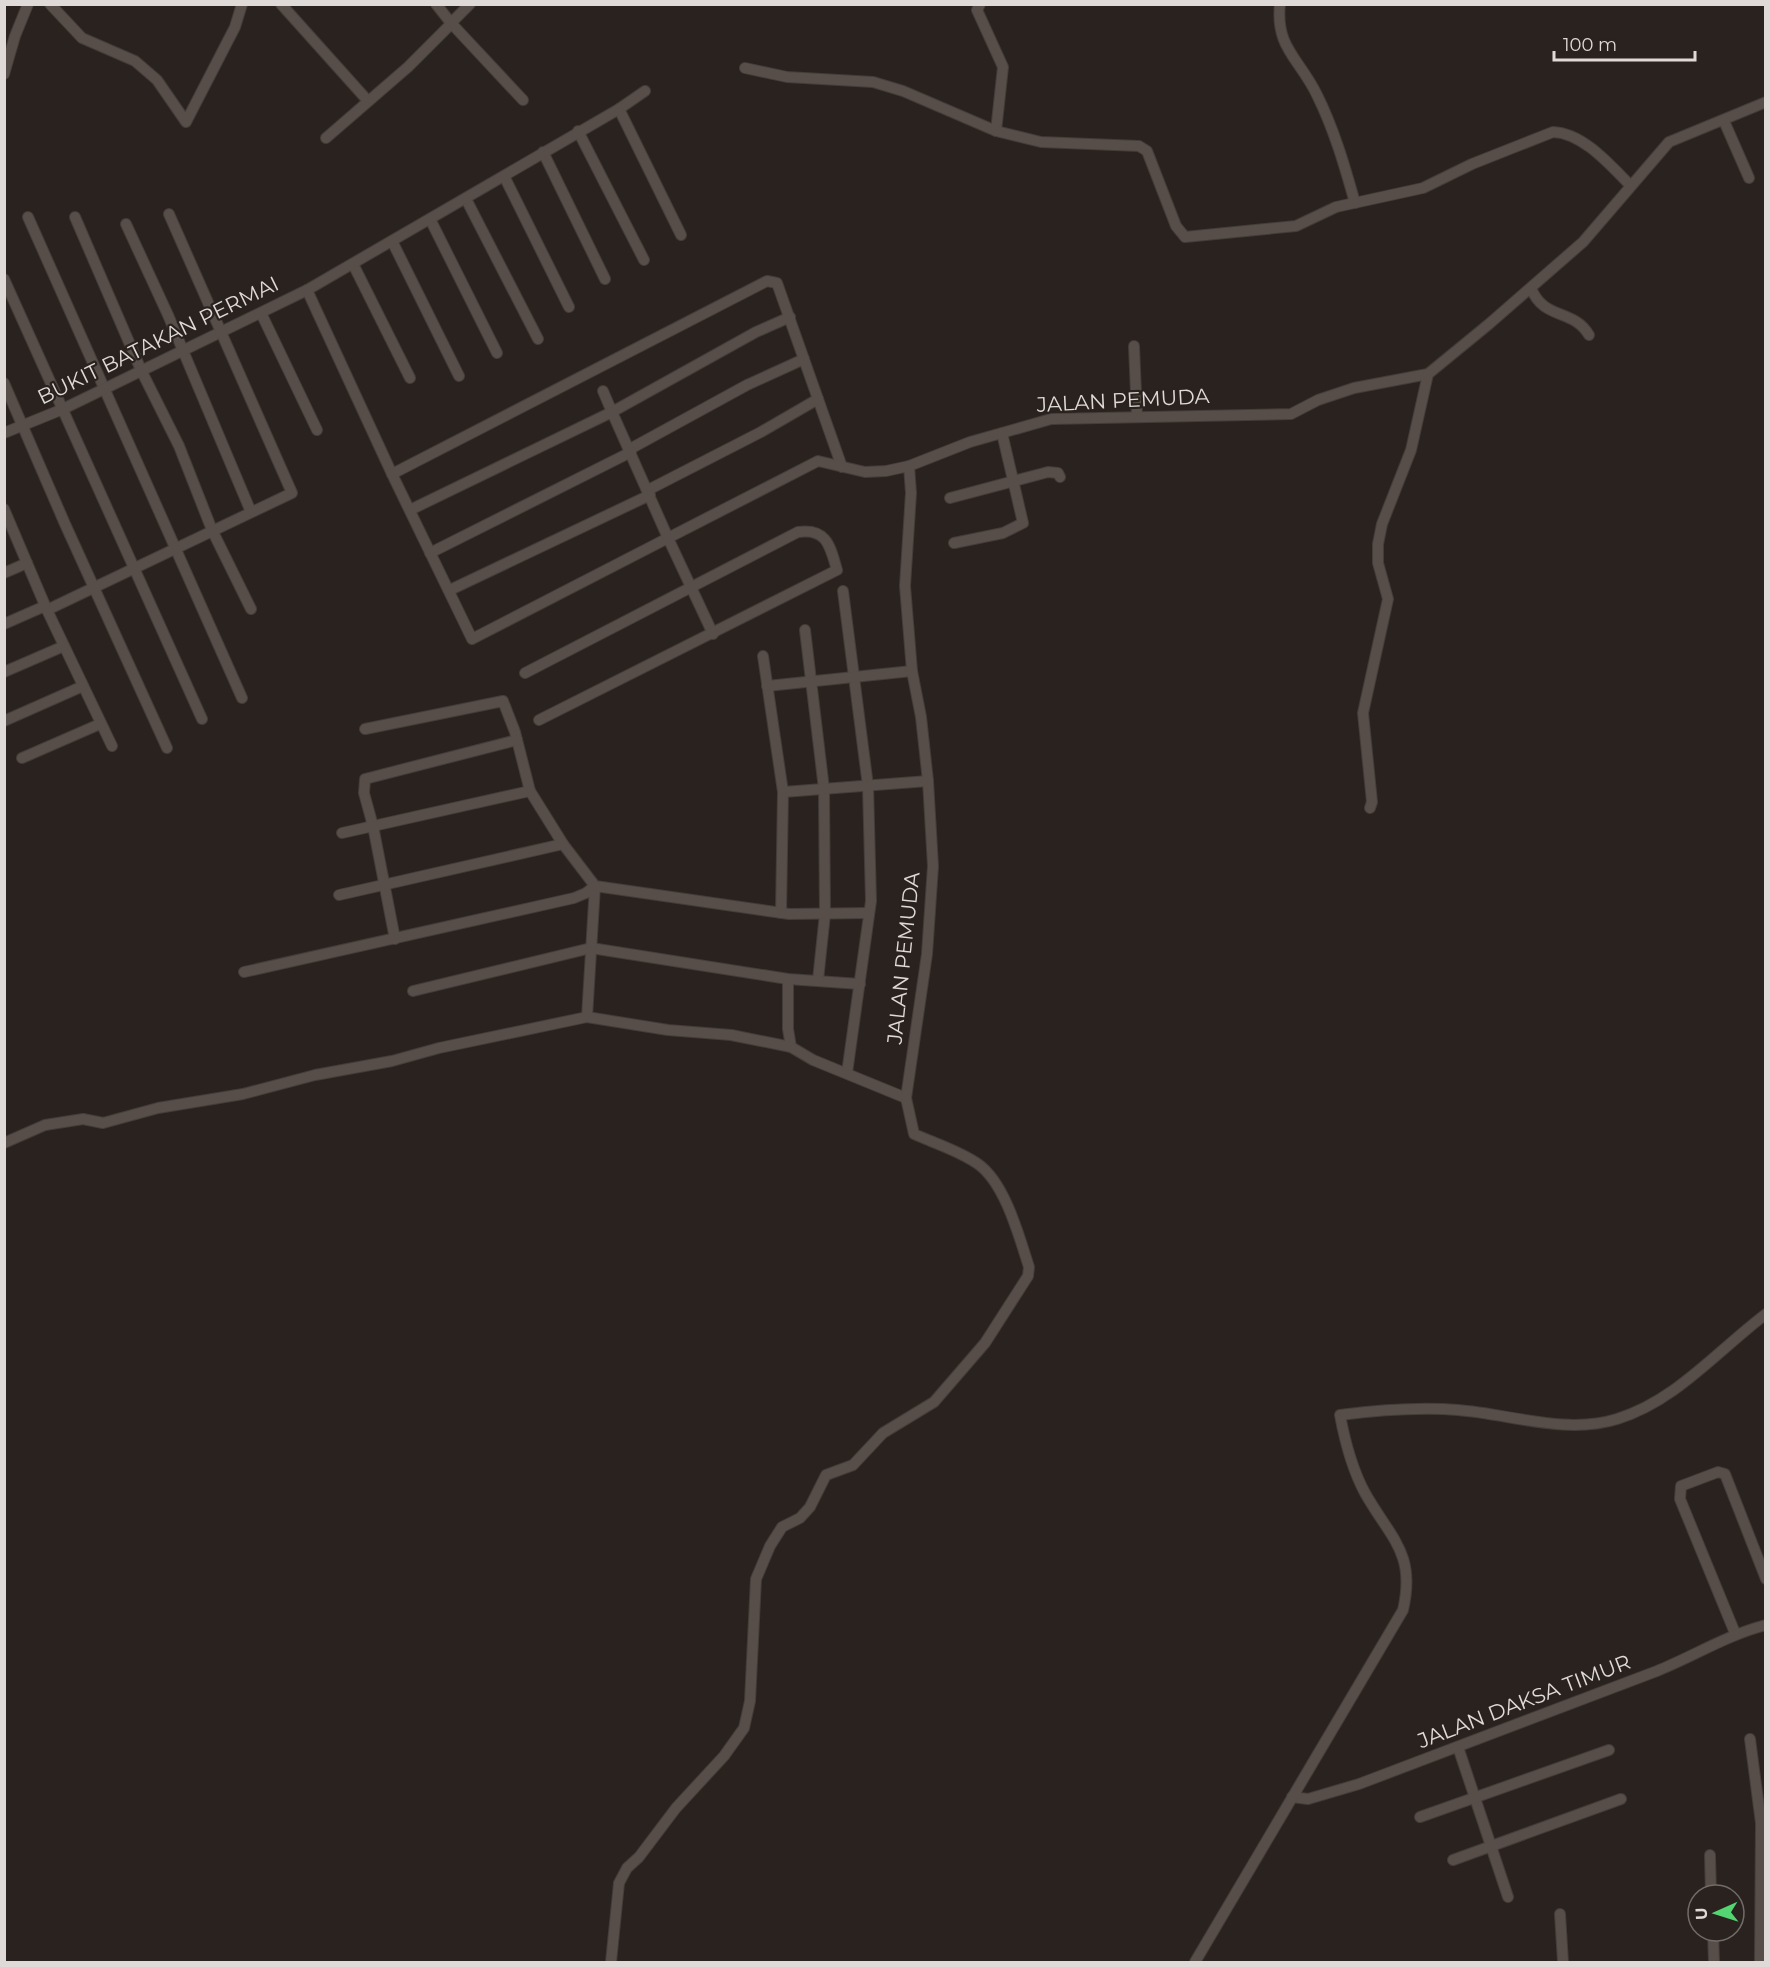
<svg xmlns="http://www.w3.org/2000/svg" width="1770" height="1967" font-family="Montserrat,sans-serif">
<rect width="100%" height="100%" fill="#2a221e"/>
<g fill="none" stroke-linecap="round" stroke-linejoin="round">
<g stroke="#433d3a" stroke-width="12">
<g id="minor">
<polyline points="50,4 82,38 135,61 157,80 186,122 235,27 242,4"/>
<polyline points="281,4 368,101"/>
<polyline points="470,4 451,23 523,100"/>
<polyline points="980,4 977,10 1003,67 996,131"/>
<path d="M1280,4C1275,48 1300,59 1317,95C1334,129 1345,167 1355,203"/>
<path d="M745,68L787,77L873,82L903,91L996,131L1041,142L1139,146L1147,151L1176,226L1185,237L1296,226L1336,207L1423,188L1472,164L1553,132C1583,133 1610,165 1630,185"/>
<polyline points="4,74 15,36 28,4"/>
<polyline points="619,109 681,235"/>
<polyline points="1724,121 1749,178"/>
<polyline points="578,131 644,260"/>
<polyline points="326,138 408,67 448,27 451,23 436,4"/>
<polyline points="543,152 605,279"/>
<polyline points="504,176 569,307"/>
<polyline points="466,199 538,339"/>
<polyline points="28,217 242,698"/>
<polyline points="75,217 141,370 179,446 212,530 251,609"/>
<polyline points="430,219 497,353"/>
<polyline points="126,224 168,315 251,512"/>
<polyline points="392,241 459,376"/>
<polyline points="353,264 410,378"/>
<polyline points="4,279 202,719"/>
<path d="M1531,288C1544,321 1573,308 1589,335"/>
<polyline points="307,290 619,109 645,91"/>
<polyline points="261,313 317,430"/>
<polyline points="1134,346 1137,417"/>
<polyline points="4,383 65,524 167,748"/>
<polyline points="603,391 612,412 756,332 790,317"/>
<polyline points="4,433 63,409 307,290 392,474 472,639 668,538 713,634"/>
<polyline points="630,449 747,385 804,359"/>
<polyline points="392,474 767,281 777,283 842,467"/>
<polyline points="648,490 761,432 818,399"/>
<polyline points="950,498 1048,472 1058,473 1060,477"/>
<polyline points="4,509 47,610 112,746"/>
<polyline points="410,510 612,412 668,538 818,461 865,472 886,471 909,466 970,442 1051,419 1291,414 1318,400 1354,388 1428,374 1489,324 1583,242 1669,142 1766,102"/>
<polyline points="954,543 1003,533 1023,523 1002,433"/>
<polyline points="430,553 631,452"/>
<polyline points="4,573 27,563"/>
<polyline points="450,590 650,495"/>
<polyline points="843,591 868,786 871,901 847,1073"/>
<polyline points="47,610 292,493 169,214"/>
<polyline points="4,624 45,606"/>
<polyline points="805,630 824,789 825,914 818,980"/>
<polyline points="763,656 783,792 781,913"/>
<polyline points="4,672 64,646"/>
<path d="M525,673L798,532C827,528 830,546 837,570L539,720"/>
<polyline points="767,686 912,671"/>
<polyline points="4,721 83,686"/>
<polyline points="365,729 503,701 515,732 530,791 563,844"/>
<polyline points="22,758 100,724"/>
<polyline points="783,792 928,781"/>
<polyline points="1370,808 1372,802 1363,713 1388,599 1378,563 1378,544 1382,524 1411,450 1428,374"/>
<polyline points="342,833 530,791"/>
<polyline points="339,895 563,844 595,886 789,914 869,913"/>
<polyline points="395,939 373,826 364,793 365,779 517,740"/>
<polyline points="244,972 574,898 586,893 595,886"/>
<polyline points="788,979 788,1029 791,1047"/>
<polyline points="413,991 591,948 788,979 860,984"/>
<polyline points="587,1017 595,886"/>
<polyline points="4,1143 45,1125 83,1119 103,1123 158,1108 243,1094 315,1075 392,1061 439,1048 587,1017 668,1030 731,1035 791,1047 813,1060 906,1098"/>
<polyline points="1735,1633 1680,1499 1681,1486 1718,1472 1725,1474 1766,1579"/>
<polyline points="1750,1739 1761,1823 1760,1962"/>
<polyline points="1458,1747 1508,1897"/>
<path d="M1292,1797L1308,1799L1359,1784L1657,1671C1694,1656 1727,1635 1766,1625"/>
<polyline points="1420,1817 1609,1750"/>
<polyline points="1710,1855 1711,1895"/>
<polyline points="1453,1860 1621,1799"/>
<polyline points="1560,1914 1563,1962"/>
<polyline points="1713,1931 1714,1962"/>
<path d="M611,1962L619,1883L627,1868L639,1857L676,1808L724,1756L744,1728L750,1701L756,1579L770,1546L782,1527L800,1518L810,1507L826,1475L853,1465L883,1433L934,1402L985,1343L1028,1276L1029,1267C1019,1236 1005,1183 978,1164C960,1151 934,1143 914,1134L906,1098L927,954L933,866L928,781L921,717L912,671L905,586L911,493L909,466"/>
<path d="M1195,1962L1403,1610C1416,1553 1391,1539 1365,1493C1352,1469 1345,1442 1340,1415C1379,1410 1419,1407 1458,1410C1510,1414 1566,1435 1617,1419C1676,1401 1718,1350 1766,1314"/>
</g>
</g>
<use href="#minor" stroke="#574e49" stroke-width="10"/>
</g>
<g text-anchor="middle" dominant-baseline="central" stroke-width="4.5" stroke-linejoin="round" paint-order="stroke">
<g font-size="21" fill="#dfdad7" stroke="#2a221e">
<text transform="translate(158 340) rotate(-26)">BUKIT BATAKAN PERMAI</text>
<text transform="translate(1123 400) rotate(-3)">JALAN PEMUDA</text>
<text transform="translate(903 958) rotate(-84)">JALAN PEMUDA</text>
<text transform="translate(1524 1701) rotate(-21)">JALAN DAKSA TIMUR</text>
</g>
</g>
<rect width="1770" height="1967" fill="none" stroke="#dfdad7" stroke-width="12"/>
<g transform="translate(1716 1913) rotate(267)"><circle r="28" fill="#2a221e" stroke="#726c68" stroke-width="1.5"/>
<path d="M0-4.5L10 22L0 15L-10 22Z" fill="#53d672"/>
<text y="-9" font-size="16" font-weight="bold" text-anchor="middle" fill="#dfdad7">U</text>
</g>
<path d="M1554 51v9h141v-9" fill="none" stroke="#dfdad7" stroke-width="3"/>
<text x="1563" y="51" font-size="18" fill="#dfdad7" stroke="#2a221e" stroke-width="4.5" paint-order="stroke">100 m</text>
</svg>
